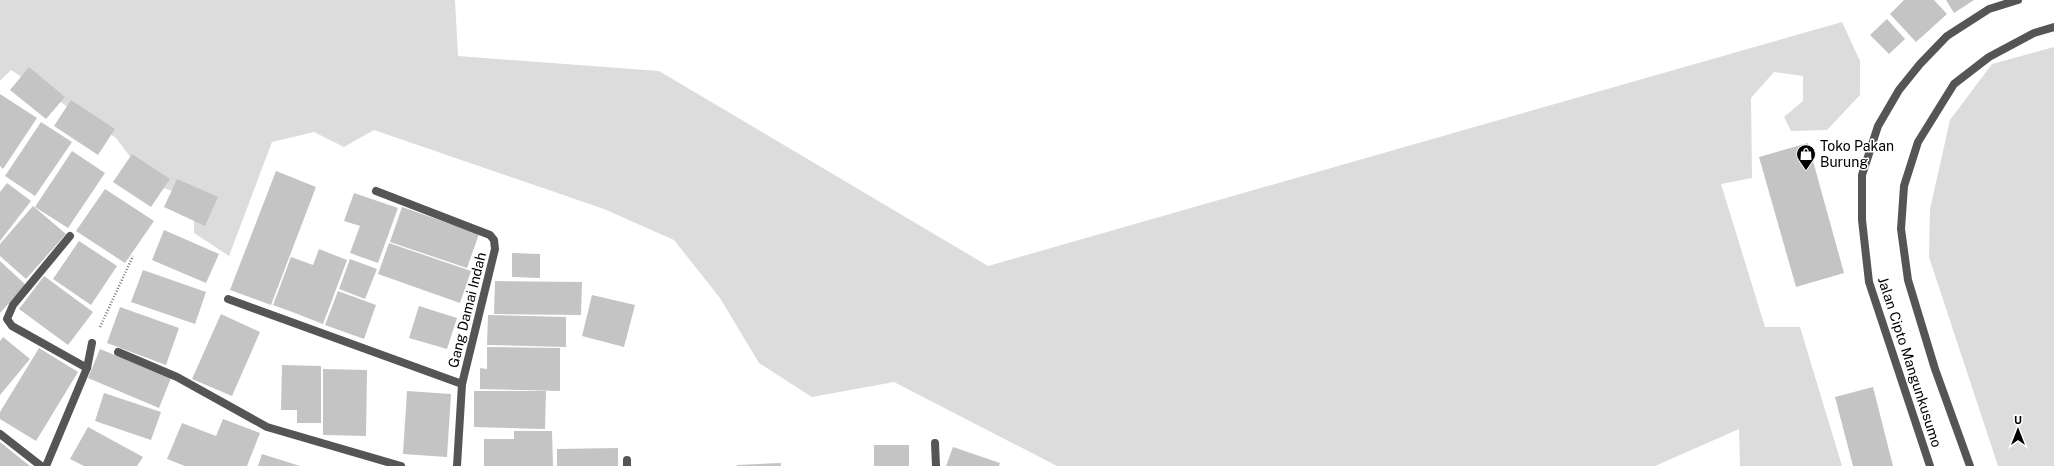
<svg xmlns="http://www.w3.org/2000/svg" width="2054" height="466" font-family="'Public Sans',sans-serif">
<rect width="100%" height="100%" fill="#fff"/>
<g fill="#dcdcdc">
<polygon points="0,0 455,0 458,56 659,71 988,266 1842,22 1860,61 1860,95 1827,130 1791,131 1784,117 1803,101 1803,76 1774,72 1751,98 1752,178 1721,184 1765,327 1800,327 1842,466 1740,466 1739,429 1655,466 1057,466 894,382 812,397 759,363 720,298 674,240 604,209 374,130 344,147 314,132 272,142 229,256 194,233 194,199 150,183 116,138 11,70 0,81"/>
<polygon points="2054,47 2054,466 1998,466 1929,257 1930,209 1950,120 1992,64"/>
</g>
<g fill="#c4c4c4">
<polygon points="1904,0 1934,0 1947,14 1916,42 1890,14"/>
<polygon points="1946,0 1974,0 1954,13"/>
<polygon points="1887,19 1905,39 1889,54 1870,35"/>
<polygon points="29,67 65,97 46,119 10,90"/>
<polygon points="0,94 37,118 3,169 0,166"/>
<polygon points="71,100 115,129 98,155 54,126"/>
<polygon points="41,122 72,142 35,196 5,176"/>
<polygon points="1808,143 1844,273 1796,287 1759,157"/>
<polygon points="72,151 105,173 68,228 35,207"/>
<polygon points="132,154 170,179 151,207 113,182"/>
<polygon points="276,171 316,187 271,305 230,290"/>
<polygon points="177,179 218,197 205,226 164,207"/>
<polygon points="7,183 31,201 0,241 0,192"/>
<polygon points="105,189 154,221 125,263 76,231"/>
<polygon points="354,193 398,208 378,263 350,253 360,226 344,221"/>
<polygon points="33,206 66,234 26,279 0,256 0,244"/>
<polygon points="402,207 479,234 467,268 390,242"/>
<polygon points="164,230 219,254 206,283 152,260"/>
<polygon points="79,241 117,266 91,305 53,279"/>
<polygon points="389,243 471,271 460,303 378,274"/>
<polygon points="319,249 347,260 323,324 295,313 297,306 295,313 273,305 291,257 313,265"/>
<polygon points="512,253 540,254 540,278 512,277"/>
<polygon points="350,259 377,269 365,299 339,289"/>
<polygon points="0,261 26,285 0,313"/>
<polygon points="143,270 206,292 195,324 131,302"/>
<polygon points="44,276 93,312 68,345 19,309"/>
<polygon points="495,281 582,282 581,315 494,314"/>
<polygon points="338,291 376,305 364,339 325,325"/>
<polygon points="592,295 635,305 624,347 582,336"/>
<polygon points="419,306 457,318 447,349 409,338"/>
<polygon points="120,307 179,328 166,365 107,343"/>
<polygon points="221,314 260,332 232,396 192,379"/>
<polygon points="488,315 566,317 566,347 487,345"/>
<polygon points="3,337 30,359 0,395 0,341"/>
<polygon points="487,347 560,348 560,391 480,389 480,368 487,369"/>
<polygon points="39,348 78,372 36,441 0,419 0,412"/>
<polygon points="100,349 171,378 159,408 88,378"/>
<polygon points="282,365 321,366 321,423 297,423 297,410 281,410"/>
<polygon points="323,369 367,370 366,436 323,435"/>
<polygon points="1873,387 1893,466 1853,466 1835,397"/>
<polygon points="407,391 451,394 447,457 403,454"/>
<polygon points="474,391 546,391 545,429 474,427"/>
<polygon points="104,393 161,412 151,440 95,421"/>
<polygon points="223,419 260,433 247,466 185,466 167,459 182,423 216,436"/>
<polygon points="88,427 143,457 137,466 84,466 70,459"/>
<polygon points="514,431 552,431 553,466 484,466 484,439 514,439"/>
<polygon points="0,442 30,466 0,466"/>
<rect x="874" y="445" width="35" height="21"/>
<polygon points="953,447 1000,463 999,466 946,466"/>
<polygon points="618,448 618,466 557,466 557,449"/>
<polygon points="262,454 300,466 258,466"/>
<polygon points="781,463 781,466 737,466 737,465"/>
</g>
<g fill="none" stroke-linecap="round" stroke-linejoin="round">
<polyline stroke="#777" stroke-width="2.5" stroke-dasharray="1 2" stroke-linecap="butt" points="100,327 133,256"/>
<g stroke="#555" stroke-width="8">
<polyline points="376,191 490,235 494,240 495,249 462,384 457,466"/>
<polyline points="70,236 13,305 7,319 12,326 87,368"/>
<polyline points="228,299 462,384"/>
<polyline points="118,352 177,377 267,427 401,466"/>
<polyline points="0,434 41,466"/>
<polyline points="935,443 936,466"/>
<polyline points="627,460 627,466"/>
<polyline points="46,466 87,368 92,343"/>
</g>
<g stroke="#555" stroke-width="8">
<polyline points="1930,466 1869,282 1862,220 1862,175 1878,126 1899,90 1920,64 1947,36 1989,9 2018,0"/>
<polyline points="1970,466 1935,369 1908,280 1901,229 1904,186 1918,142 1954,84 1989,57 2034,33 2054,27"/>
</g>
</g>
<defs>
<g id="shop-pin" transform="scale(1)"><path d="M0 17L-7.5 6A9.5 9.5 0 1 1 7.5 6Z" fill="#000" stroke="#fff"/><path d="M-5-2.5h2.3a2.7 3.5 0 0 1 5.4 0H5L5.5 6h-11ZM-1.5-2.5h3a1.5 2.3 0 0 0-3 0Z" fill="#fff"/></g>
</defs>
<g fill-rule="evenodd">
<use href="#shop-pin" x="1806" y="154"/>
</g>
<g text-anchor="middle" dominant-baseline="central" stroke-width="3" stroke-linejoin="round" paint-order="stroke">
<g font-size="14" fill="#000" stroke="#fff" text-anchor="start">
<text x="1820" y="146">Toko Pakan<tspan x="1820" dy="16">Burung</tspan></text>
</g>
<g font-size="14" fill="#000" stroke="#fff">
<text transform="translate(467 310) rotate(-76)">Gang Damai Indah</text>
<text transform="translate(1910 362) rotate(72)">Jalan Cipto Mangunkusumo</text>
</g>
</g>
<g transform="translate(2018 430)" stroke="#ffffff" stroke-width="3" paint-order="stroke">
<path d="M0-3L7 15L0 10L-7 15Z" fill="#000000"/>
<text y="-6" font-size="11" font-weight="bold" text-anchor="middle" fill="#000000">U</text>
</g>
</svg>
